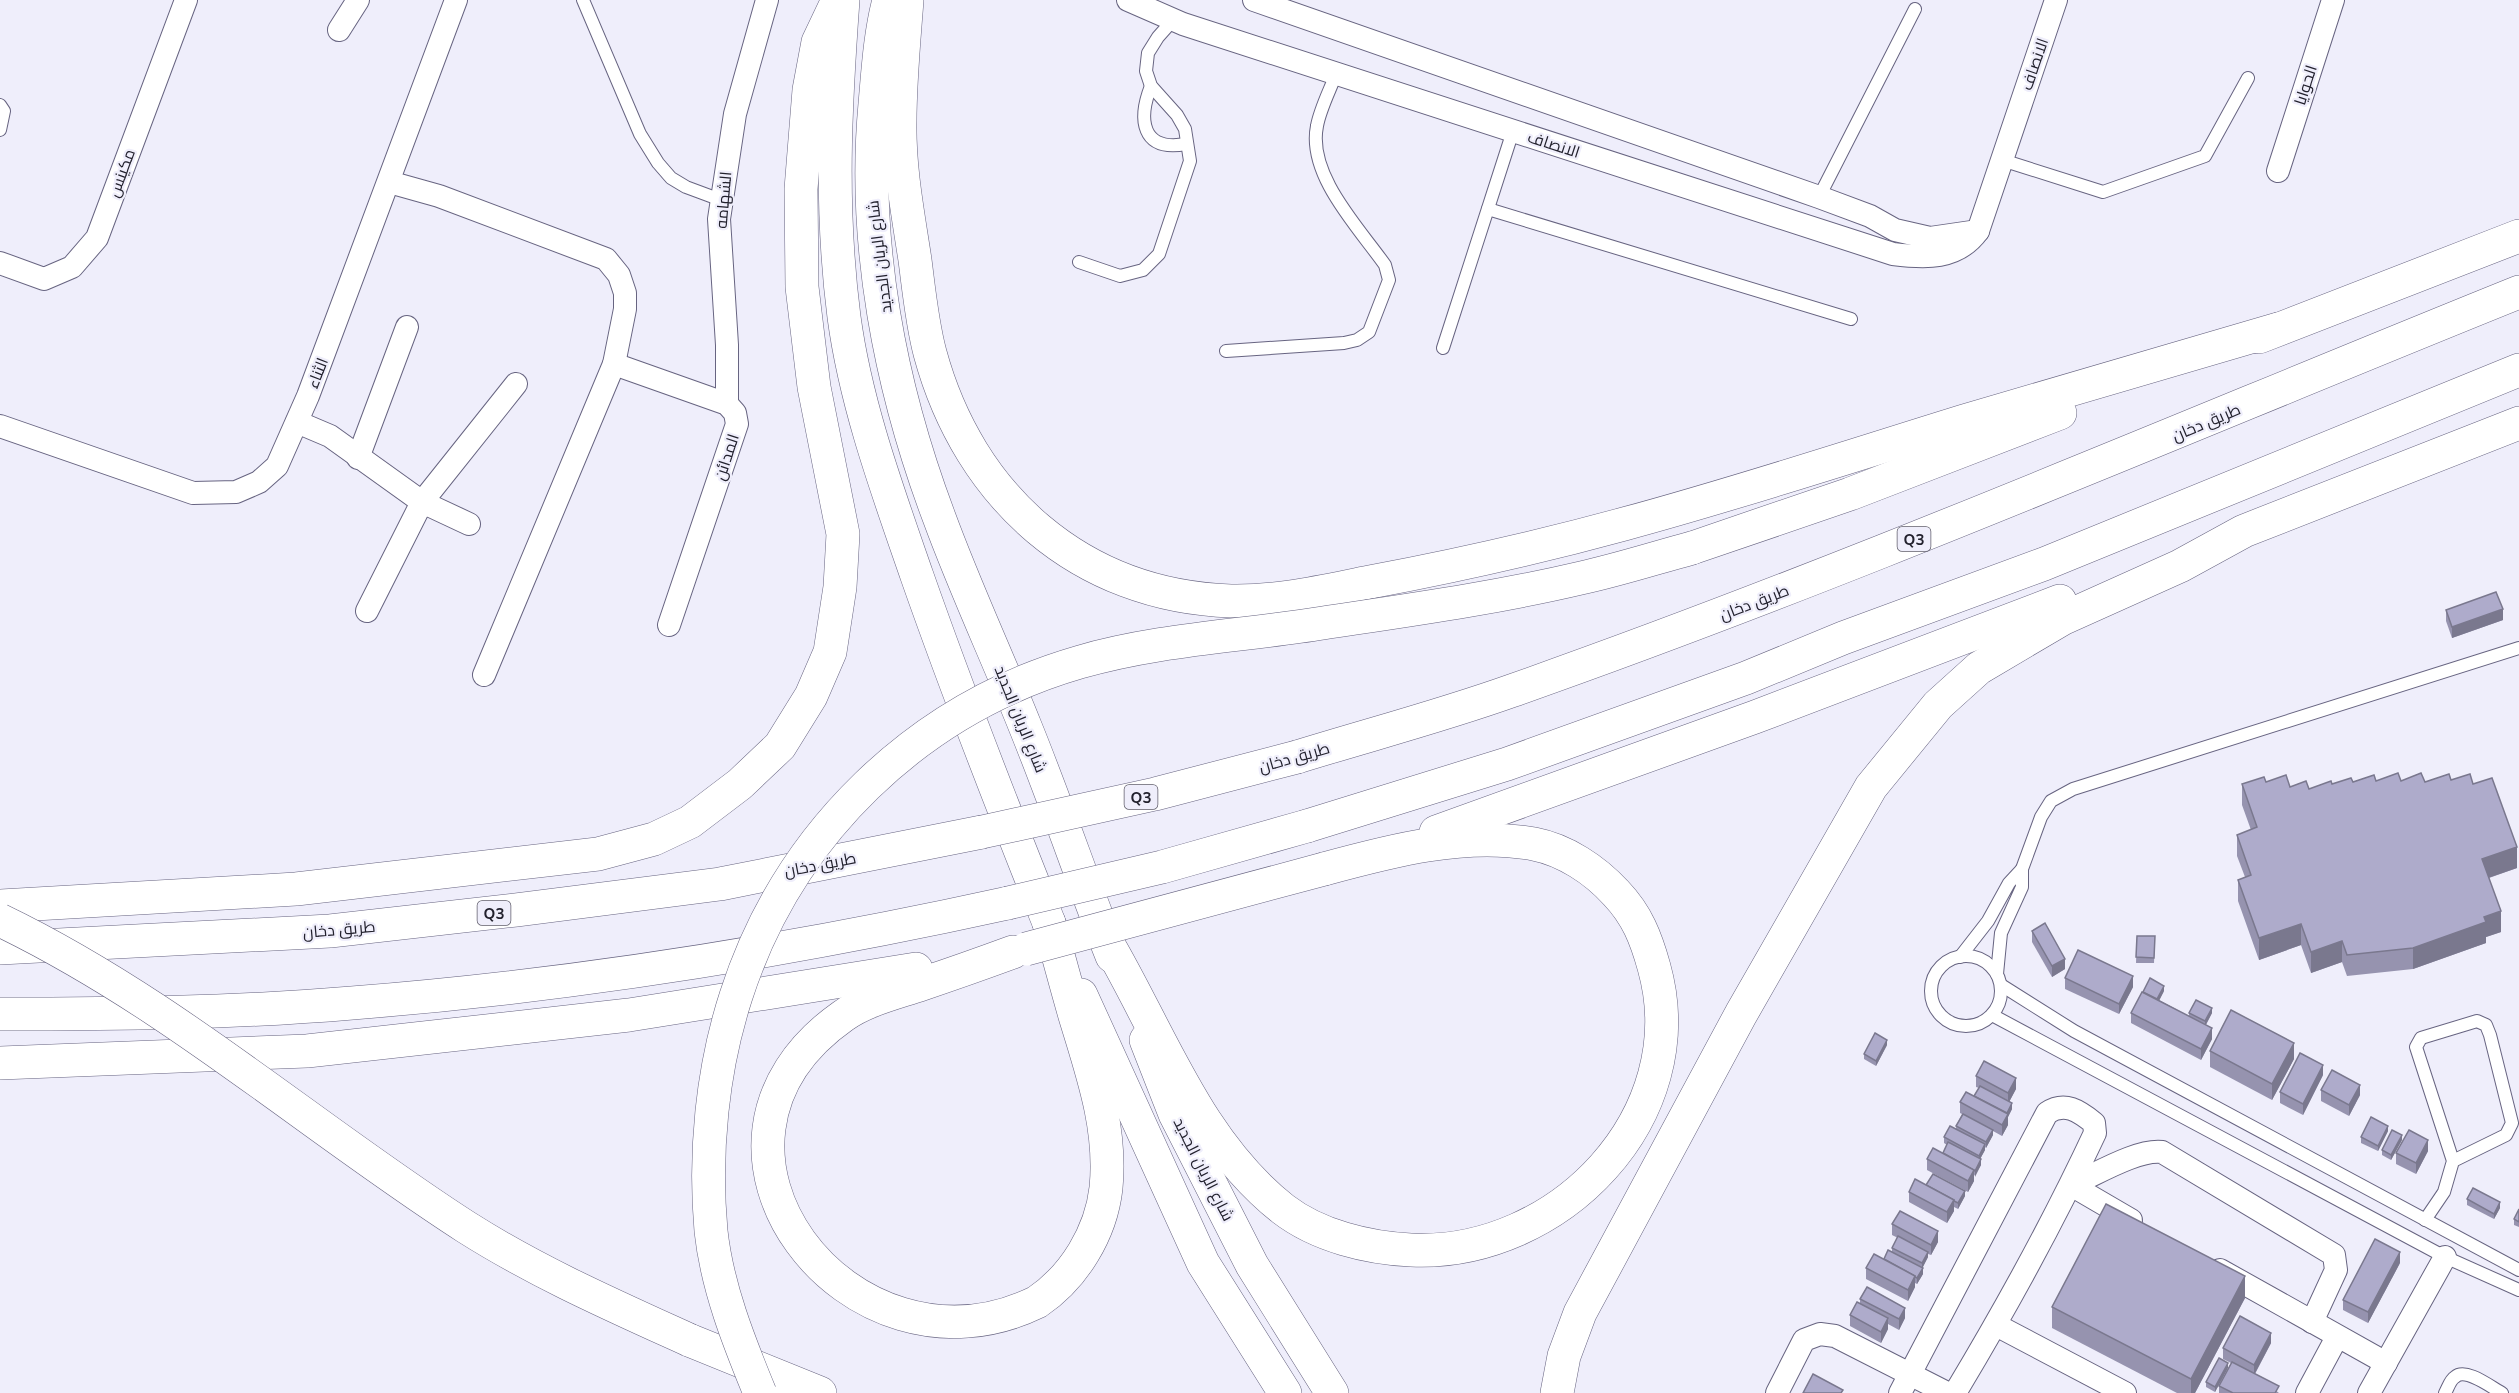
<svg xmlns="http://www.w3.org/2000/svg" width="2519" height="1393" font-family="Mulish,Cairo,sans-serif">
<rect width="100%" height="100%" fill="#efeefb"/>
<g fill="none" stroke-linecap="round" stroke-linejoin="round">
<g stroke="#676481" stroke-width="14">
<g id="service">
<polyline points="583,0 640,134 658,163 671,178 686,187 721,200"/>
<path d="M1151,86C1138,119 1141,152 1186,144"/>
<polyline points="0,105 4,111 0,130"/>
<polyline points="2002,160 2103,192 2205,156 2248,78"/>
<polyline points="1819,197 1915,9"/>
<polyline points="1488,209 1851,319"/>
<polyline points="1079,262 1120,276 1143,270 1159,254 1190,161 1185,129 1177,115 1151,86 1146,71 1148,53 1158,37 1174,19"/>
<polyline points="1443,348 1513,131"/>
<path d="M1226,351L1344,343L1357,340L1369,332L1389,280L1385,265C1359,228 1307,175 1317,126C1320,109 1330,90 1336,74"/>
<polyline points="2022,869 2041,817 2051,801 2073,789 2519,648"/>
<circle cx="1966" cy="991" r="35"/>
<polyline points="1960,957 1988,921 2009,883 2022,869 2022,887 2001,933 1997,974"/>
<polyline points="2001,985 2074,1031 2519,1270"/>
<polyline points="1992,1015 2445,1257 2519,1290"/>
<polyline points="2425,1220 2444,1192 2453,1161 2416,1047 2421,1038 2477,1021 2486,1025 2490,1035 2512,1123 2506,1135 2453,1161"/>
<path d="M2445,1393C2448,1388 2450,1380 2455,1377C2466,1367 2492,1388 2502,1393"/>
</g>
</g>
<g stroke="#676481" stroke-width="24">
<g id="minor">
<path d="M1128,0L1183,24L1893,254C1925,258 1957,260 1978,231L2056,0"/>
<polyline points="1254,0 1819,197 1870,216 1895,230 1930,238 1978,231"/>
<polyline points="339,30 358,0"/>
<polyline points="2278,171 2333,0"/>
<polyline points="389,182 439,196 606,259 619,275 625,293 625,309 614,364 484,675"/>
<polyline points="0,263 44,279 72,267 97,238 186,0"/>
<polyline points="614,364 727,404 735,413 737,424 669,625"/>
<polyline points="727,404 727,345 719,219 735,114 767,0"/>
<polyline points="297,422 330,436 422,502 516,384"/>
<polyline points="0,426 193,493 236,492 259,482 277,466 308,396 456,0"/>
<polyline points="358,458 407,327"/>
<polyline points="367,611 422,502 469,524"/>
<path d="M2071,1185C2095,1175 2137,1149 2162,1152L2334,1255L2336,1270L2312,1322"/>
<polyline points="2071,1185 2131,1220"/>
<polyline points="2220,1270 2386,1363"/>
<polyline points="1996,1325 2125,1393"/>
<polyline points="1777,1393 1804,1340 1820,1334 1835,1336 1947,1393"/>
<path d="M1900,1393L2047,1113C2065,1101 2079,1111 2094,1123L2095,1133C2053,1223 2006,1308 1955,1393"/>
<polyline points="2307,1393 2337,1337"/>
<polyline points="2369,1393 2445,1257"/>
</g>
</g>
<g stroke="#676481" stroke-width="34">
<g id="secondary">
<path d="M843,0C835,109 830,208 844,317C856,406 888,492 917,576C958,693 1003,808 1049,923"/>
<path d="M889,0C880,34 878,70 875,104C862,243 890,387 939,517C965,588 997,656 1025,726C1056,802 1082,880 1112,956"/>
<polyline points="1081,995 1203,1263 1285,1393"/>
<polyline points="1146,1040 1175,1114 1252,1265 1332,1393"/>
</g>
</g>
<g stroke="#676481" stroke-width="34">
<g id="primary">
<path d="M907,0C904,40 900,81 900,121C899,168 908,214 915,260C919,291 922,323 930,353C969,497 1080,596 1231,601C1278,602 1324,591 1370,582C1455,566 1540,547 1624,524C1739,493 1851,456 1964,421C2069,390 2174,360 2278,329"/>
<polyline points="2259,337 2519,236"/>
<polyline points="1692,548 1850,494 2060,413"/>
<path d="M1297,757C1368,735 1441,716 1511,691C1852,571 2184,427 2519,292"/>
<polyline points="1307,826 1507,764 1746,678 1843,638 2044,564 2519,370"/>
<polyline points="1436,832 1755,717 2060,601"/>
<polyline points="0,906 296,889 598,854 654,839 690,822 740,784 780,746 811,696 830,652 840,587 843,534 814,387 802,287 801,189 809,90 818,42 838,0"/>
<path d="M1107,942C1161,1034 1197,1141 1283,1209C1318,1236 1368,1248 1411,1250C1558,1257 1696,1116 1654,967C1646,938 1637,915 1616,893C1595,870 1565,850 1534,844C1465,831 1390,851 1324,869"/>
<polyline points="0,948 330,931 516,910 720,884 982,832"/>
<path d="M1013,952C983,963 952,974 922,984C896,993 865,1000 843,1016C658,1146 850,1393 1037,1302C1074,1277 1101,1233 1106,1188C1112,1128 1092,1072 1075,1016C1066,985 1058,954 1049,923"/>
<path d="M0,1014C117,1014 235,1013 352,1003C570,986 794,950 1008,903"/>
<polyline points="0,1063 307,1051 629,1015 916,969"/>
<polyline points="1557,1393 1564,1356 1580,1313 1741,1014 1871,787 1938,705 1979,668 2062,619 2180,566 2244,531 2519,423"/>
</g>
</g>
<g stroke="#676481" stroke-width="34">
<polyline id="motorway" points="689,1340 820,1393"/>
</g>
<use href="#service" stroke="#fff" stroke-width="12"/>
<use href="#minor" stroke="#fff" stroke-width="22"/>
<use href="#secondary" stroke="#fff" stroke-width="33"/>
<use href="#primary" stroke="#fff" stroke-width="33"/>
<use href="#motorway" stroke="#fff" stroke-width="33"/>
<g stroke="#676481" stroke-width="34" stroke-linecap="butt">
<g id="primary-bridge">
<polyline points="982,832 1155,794 1297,757"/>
<polyline points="1008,903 1162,867 1307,826"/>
<polyline points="1026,949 1324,869"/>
<path d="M760,1393C739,1342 717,1287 711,1231C704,1153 712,1070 736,996C788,834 917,709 1080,662C1159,639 1243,636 1323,623C1409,610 1496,598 1581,578C1618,570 1655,558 1692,548"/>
</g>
</g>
<g stroke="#676481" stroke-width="34" stroke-linecap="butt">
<path id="motorway-bridge" d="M0,920C170,1002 309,1126 466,1227C537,1272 612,1305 689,1340"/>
</g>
<use href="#primary-bridge" stroke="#fff" stroke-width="33"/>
<use href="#motorway-bridge" stroke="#fff" stroke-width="33"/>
</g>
<g fill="#9693af">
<polygon points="2446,610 2503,620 2452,638 2446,621"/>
<polygon points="2451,780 2473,784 2517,868 2489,878 2501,932 2486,937 2486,943 2413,969 2347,976 2342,962 2311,973 2301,945 2259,960 2238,901 2238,880 2245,877 2237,856 2237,835 2251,830 2242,805 2242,784 2266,782 2290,787 2309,789 2332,784 2376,781 2401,781 2425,782"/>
<polygon points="2032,931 2065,969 2052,977 2032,942"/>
<polygon points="2137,936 2155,936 2154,963 2136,963"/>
<polygon points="2065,978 2133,987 2119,1014 2065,989"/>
<polygon points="2164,991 2159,1000 2189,1016 2189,1013 2212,1013 2206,1025 2212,1039 2201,1060 2131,1023 2131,1013"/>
<polygon points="1887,1045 1876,1066 1864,1059 1864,1054"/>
<polygon points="2210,1051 2294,1059 2272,1100 2210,1067"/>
<polygon points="2323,1075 2303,1115 2280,1103 2280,1092"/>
<polygon points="1976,1076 2016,1089 2009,1102 2012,1109 2008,1117 2008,1125 2002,1136 1993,1131 1993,1135 1986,1148 1985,1147 1985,1150 1980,1159 1981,1165 1974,1176 1974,1181 1968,1192 1927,1170 1927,1159 1943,1153 1947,1145 1944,1143 1944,1137 1956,1129 1956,1126 1962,1114 1960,1113 1960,1102 1974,1096 1979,1088 1976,1087"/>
<polygon points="2321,1090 2360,1095 2349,1116 2321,1101"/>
<polygon points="2388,1131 2378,1151 2361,1143 2361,1137"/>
<polygon points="2402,1140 2391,1160 2382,1155 2382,1150"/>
<polygon points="2428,1151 2416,1174 2396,1164 2396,1153"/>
<polygon points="1926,1185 1965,1196 1958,1209 1954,1207 1954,1211 1947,1223 1909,1202 1909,1192"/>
<polygon points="2467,1199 2500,1208 2494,1219 2467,1205"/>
<polygon points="2519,1209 2519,1227 2514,1225 2514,1219"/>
<polygon points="1892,1224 1938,1242 1931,1255 1928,1254 1928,1257 1922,1268 1923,1274 1917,1284 1915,1283 1915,1287 1908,1301 1866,1279 1866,1268 1884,1259 1892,1252 1892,1248 1898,1238 1892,1235"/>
<polygon points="2400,1263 2368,1323 2343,1310 2343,1300"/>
<polygon points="2245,1298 2195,1393 2177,1393 2052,1328 2052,1307"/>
<polygon points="1860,1299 1905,1318 1899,1330 1888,1324 1888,1329 1881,1343 1850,1326 1850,1315 1860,1303"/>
<polygon points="2271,1343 2255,1374 2279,1393 2219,1393 2219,1386 2231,1363 2223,1359 2223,1348"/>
<polygon points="2228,1368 2215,1392 2206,1387 2206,1382"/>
</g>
<g fill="#7a788e">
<polygon points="2503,609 2503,620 2452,638 2452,627"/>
<polygon points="2517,847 2517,868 2482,880 2482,859"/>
<polygon points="2501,911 2501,932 2486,937 2486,943 2413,969 2413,948 2484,917"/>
<polygon points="2301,924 2301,945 2259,960 2259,938"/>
<polygon points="2342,941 2342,962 2311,973 2311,952"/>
<polygon points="2065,959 2065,969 2052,977 2052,966"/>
<polygon points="2133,976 2133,987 2119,1014 2119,1004"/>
<polygon points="2164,986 2164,991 2157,1005 2157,999"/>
<polygon points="2212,1008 2212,1013 2205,1026 2205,1021"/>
<polygon points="2212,1028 2212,1039 2201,1060 2201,1049"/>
<polygon points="1887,1040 1887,1045 1876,1066 1876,1061"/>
<polygon points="2294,1043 2294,1059 2272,1100 2272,1084"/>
<polygon points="2323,1065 2323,1075 2303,1115 2303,1104"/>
<polygon points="2016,1078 2016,1089 2008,1104 2008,1093"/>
<polygon points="2360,1085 2360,1095 2349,1116 2349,1105"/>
<polygon points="2012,1103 2012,1109 2008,1117 2008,1125 2002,1136 2002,1125"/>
<polygon points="2388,1126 2388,1131 2378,1151 2378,1146"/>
<polygon points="1993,1130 1993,1135 1986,1148 1986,1142"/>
<polygon points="2402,1135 2402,1140 2391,1160 2391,1155"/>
<polygon points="2428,1140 2428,1151 2416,1174 2416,1163"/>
<polygon points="1985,1144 1985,1150 1979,1161 1979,1156"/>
<polygon points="1981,1159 1981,1165 1975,1177 1975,1171"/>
<polygon points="1974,1170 1974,1181 1968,1192 1968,1181"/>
<polygon points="1965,1191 1965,1196 1958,1209 1958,1203"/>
<polygon points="1954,1200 1954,1211 1947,1223 1947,1212"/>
<polygon points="2500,1202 2500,1208 2494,1219 2494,1214"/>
<polygon points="1938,1231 1938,1242 1931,1255 1931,1245"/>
<polygon points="1928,1252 1928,1257 1922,1269 1922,1263"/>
<polygon points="2400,1252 2400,1263 2368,1323 2368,1312"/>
<polygon points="1923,1268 1923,1274 1917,1284 1917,1278"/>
<polygon points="1915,1276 1915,1287 1908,1301 1908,1290"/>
<polygon points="2245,1276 2245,1298 2195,1393 2191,1393 2191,1379"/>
<polygon points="1905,1308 1905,1318 1899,1330 1899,1319"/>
<polygon points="1888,1318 1888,1329 1881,1343 1881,1332"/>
<polygon points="2271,1333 2271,1343 2254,1375 2254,1365"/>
<polygon points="2228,1363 2228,1368 2215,1392 2215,1387"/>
</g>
<g fill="#aeabcb" stroke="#7a788e" stroke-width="1.5">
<polygon points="2496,592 2503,609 2452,627 2446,610"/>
<polygon points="2398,773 2401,781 2421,773 2425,782 2449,774 2451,780 2470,774 2473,784 2492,778 2517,847 2482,859 2501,911 2484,917 2486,922 2413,948 2347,955 2342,941 2311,952 2301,924 2259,938 2238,880 2251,875 2237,835 2257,827 2242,784 2264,777 2266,782 2286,775 2290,787 2306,781 2309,789 2331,781 2332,784 2351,778 2353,782 2374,775 2376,781"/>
<polygon points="2045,923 2065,959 2052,966 2032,931"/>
<polygon points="2137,936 2155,936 2154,958 2136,957"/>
<polygon points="2078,950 2133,976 2119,1004 2065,978"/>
<polygon points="2150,978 2164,986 2157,999 2143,992"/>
<polygon points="2142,992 2212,1028 2201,1049 2131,1013"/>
<polygon points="2196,1000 2212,1008 2205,1021 2189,1013"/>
<polygon points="2231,1010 2294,1043 2272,1084 2210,1051"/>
<polygon points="1875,1033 1887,1040 1876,1061 1864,1054"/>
<polygon points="2300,1053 2323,1065 2303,1104 2280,1092"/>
<polygon points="1984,1061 2016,1078 2008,1093 1976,1076"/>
<polygon points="2332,1070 2360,1085 2349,1105 2321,1090"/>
<polygon points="1980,1086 2012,1103 2007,1113 1974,1096"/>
<polygon points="1966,1092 2008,1114 2002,1125 1960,1102"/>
<polygon points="1963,1114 1993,1130 1986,1142 1956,1126"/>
<polygon points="2371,1117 2388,1126 2378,1146 2361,1137"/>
<polygon points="1950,1126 1985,1144 1979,1156 1944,1137"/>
<polygon points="2392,1130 2402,1135 2391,1155 2382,1150"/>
<polygon points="2409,1130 2428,1140 2416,1163 2396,1153"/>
<polygon points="1948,1142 1981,1159 1975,1171 1974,1170 1943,1153"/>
<polygon points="1933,1148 1974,1170 1968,1181 1927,1159"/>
<polygon points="1933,1174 1965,1191 1958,1203 1954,1201 1954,1200 1926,1185"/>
<polygon points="1915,1179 1954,1200 1947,1212 1909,1192"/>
<polygon points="2473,1188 2500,1202 2494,1214 2467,1199"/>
<polygon points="2106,1204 2245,1276 2191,1379 2052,1307"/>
<polygon points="2519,1209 2519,1222 2514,1219"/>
<polygon points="1900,1211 1938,1231 1931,1245 1892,1224"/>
<polygon points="1898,1236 1928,1252 1922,1263 1892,1248"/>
<polygon points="2375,1239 2400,1252 2368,1312 2343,1300"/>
<polygon points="1888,1250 1923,1268 1917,1278 1915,1277 1915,1276 1884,1259"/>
<polygon points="1874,1254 1915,1276 1908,1290 1866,1268"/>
<polygon points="1867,1287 1905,1308 1899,1319 1860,1299"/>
<polygon points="1857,1302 1888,1318 1881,1332 1850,1315"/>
<polygon points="2240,1316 2271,1333 2254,1365 2223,1348"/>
<polygon points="2219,1358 2228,1363 2215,1387 2206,1382"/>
<polygon points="2232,1362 2279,1386 2275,1393 2233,1393 2219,1386"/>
<polygon points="1813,1374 1843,1390 1841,1393 1803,1393"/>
</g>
<g text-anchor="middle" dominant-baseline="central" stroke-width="4.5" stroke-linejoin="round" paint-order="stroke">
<g fill="#efeefb" stroke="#605e6b" stroke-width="1.5">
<rect x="1897.5" y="527" width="33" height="24" rx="4.5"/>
<rect x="1124.5" y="785" width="33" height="24" rx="4.5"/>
<rect x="477.5" y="901" width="33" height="24" rx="4.5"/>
</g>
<g font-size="15" font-weight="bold" fill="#22212d">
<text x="1914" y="539">Q3</text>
<text x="1141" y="797">Q3</text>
<text x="494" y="913">Q3</text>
</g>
<g font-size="16" fill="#22212d" stroke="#efeefb">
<text transform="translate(2034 64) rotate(-71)">الانصاف</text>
<text transform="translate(2305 85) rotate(-72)">الحوايا</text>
<text transform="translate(1554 144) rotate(18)">الانصاف</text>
<text transform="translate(121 173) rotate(-70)">مكينس</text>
<text transform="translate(723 200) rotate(-85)">الشهامه</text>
<text transform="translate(879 257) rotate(-97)">شارع الريان الجديد</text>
<text transform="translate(317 373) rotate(-69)">الثناء</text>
<text transform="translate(2206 422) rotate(-23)">طريق دخان</text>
<text transform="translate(726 457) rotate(-72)">المدائن</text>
<text transform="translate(1754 602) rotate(-21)">طريق دخان</text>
<text transform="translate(1021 719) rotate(68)">شارع الريان الجديد</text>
<text transform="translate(1294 757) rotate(-16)">طريق دخان</text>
<text transform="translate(820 864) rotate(-11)">طريق دخان</text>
<text transform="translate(339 929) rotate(-5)">طريق دخان</text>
<text transform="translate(1204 1169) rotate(63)">شارع الريان الجديد</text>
</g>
</g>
</svg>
